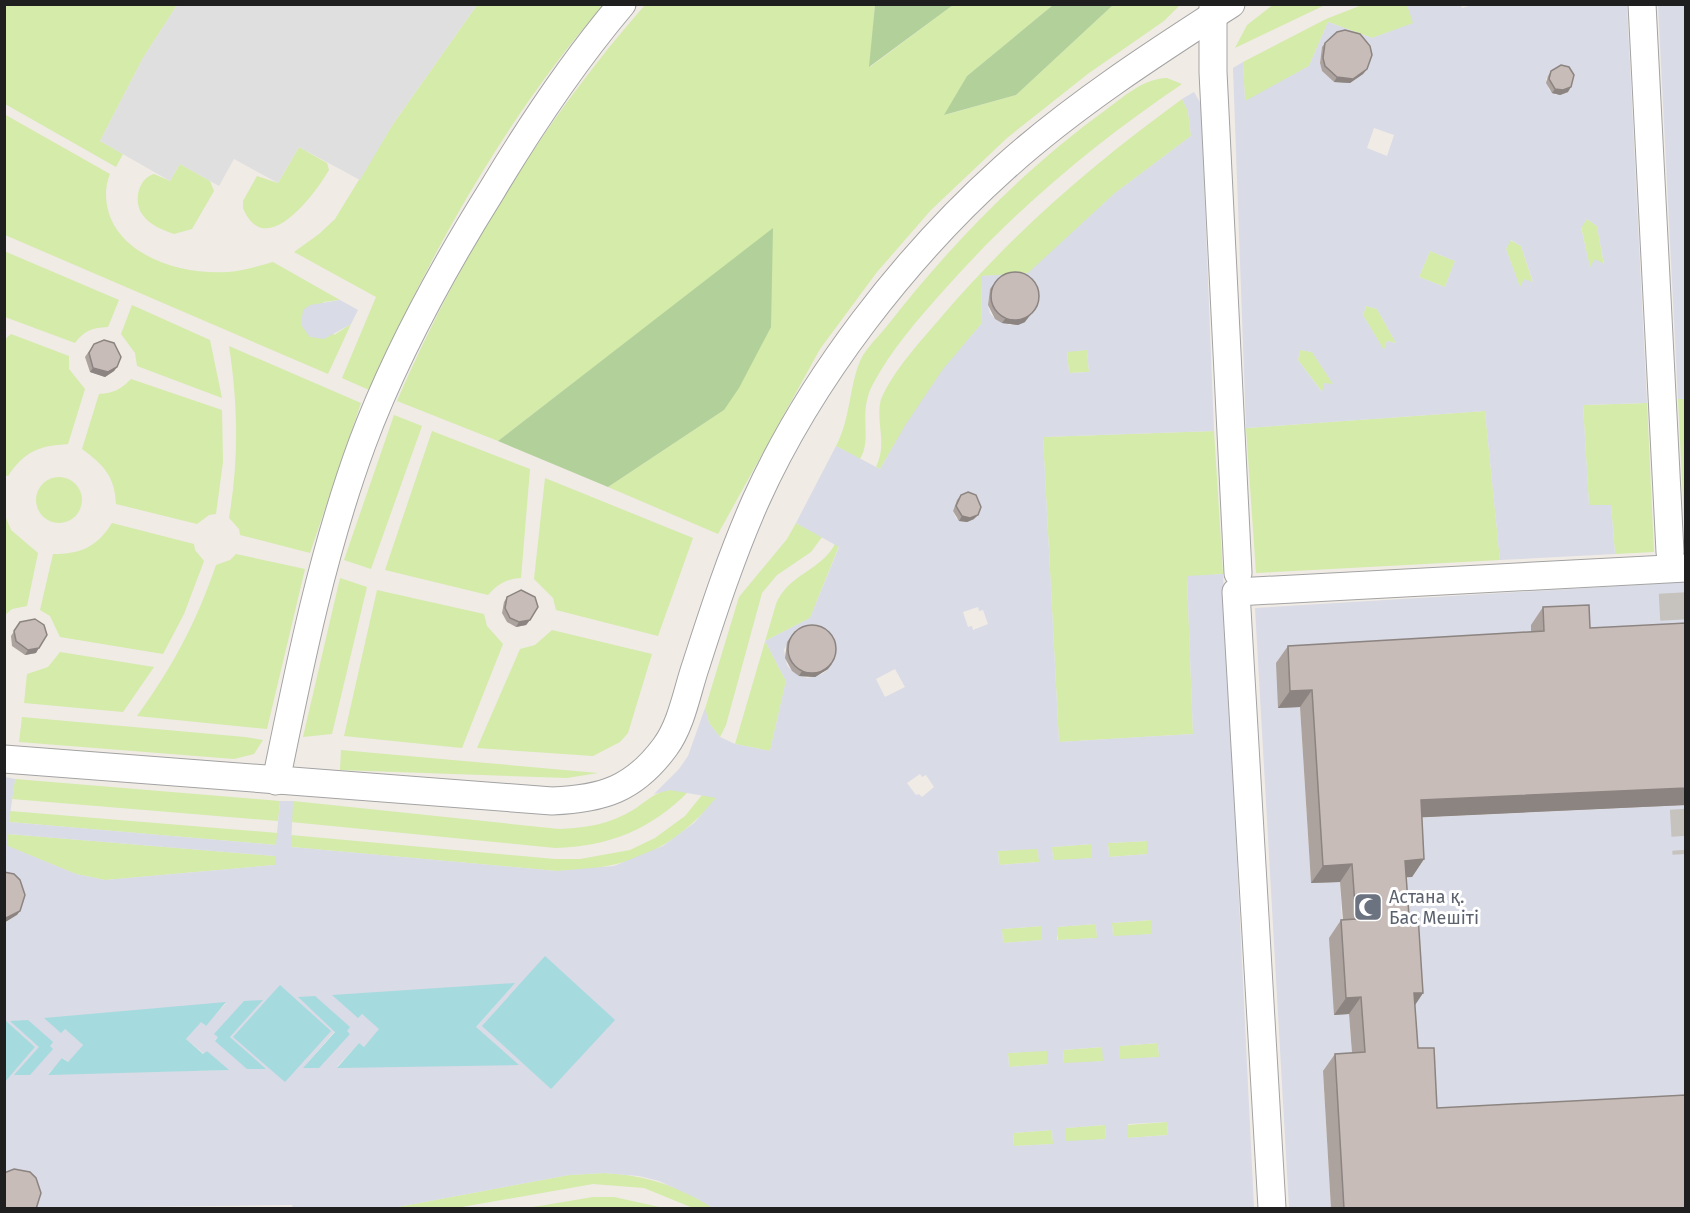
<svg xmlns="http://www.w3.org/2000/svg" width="1690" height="1213" font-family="'Fira Sans',sans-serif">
<rect width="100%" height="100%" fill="#f0ebe5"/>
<g fill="#d4ebaa">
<polygon points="1274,4 1325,5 1235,48 1247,25"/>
<polygon points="5,5 177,5 143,58 100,141 123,154 116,167 5,104"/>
<path d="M477,5H603C504,120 431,252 369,390L342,378L376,297L294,252L319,234L335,219L393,124Z"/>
<path d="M645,5H875L870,67L953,5H1053L967,76L945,115L1016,95L1113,5H1180L1164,21L1089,73L1007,138L931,210L877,272L820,349L718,534L608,487L724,410L773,229L498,441L397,401C459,258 542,122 645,5Z"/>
<polygon points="1362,5 1407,5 1414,23 1372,38 1328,22 1309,66 1245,102 1243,62 1326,19"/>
<path d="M1167,78L1182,84C1092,145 1016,209 944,290C918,319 891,350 873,384C857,414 873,437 860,459L836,446C851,418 849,385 861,359C867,347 879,336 887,326C950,245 1024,169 1107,109C1126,95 1143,79 1167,78Z"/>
<path d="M1182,99L1188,111L1191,136L1115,193L1028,274L981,276L982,323C943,369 910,416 880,469L876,467C888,442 875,424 881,399C895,368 921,341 943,315C1016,230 1092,165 1182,99Z"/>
<path d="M4,114L110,174C104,188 105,204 111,219C129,260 187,275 228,272C244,271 258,266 273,262L340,300L323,302L334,335L351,324L328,374L5,235Z"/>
<path d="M299,147L327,163L329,170C315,194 265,262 243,208V201L257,176L278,183Z"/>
<path d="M180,164L210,181L214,191L192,229L174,234C163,230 149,225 142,214C133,200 139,178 154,174L170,181Z"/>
<polygon points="1587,219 1597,226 1604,265 1590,268 1581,227"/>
<polygon points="1510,240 1521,246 1533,283 1520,288 1506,249"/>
<path d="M4,251L119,300L108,327C92,328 85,330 75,343L5,317Z"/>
<polygon points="1430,251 1455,261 1445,287 1419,277"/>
<polygon points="132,305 210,340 222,398 137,366 135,353 121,334"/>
<polygon points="1366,306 1377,309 1396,343 1387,341 1384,351 1363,315"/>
<path d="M11,334L69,356V369L85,389L68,444C38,446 25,451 8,476L4,475V340Z"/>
<path d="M229,346L361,403L310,553L240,535L239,529L229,518C239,459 238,404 229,346Z"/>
<polygon points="1087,350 1089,372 1069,373 1067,351"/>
<polygon points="1300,350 1312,352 1334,385 1324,384 1323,393 1298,360"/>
<path d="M131,379L222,410L223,462L216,514L209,515L197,524L116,504C115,477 104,465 82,449L99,394C114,393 121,389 131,379Z"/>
<polygon points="1678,399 1685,399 1685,538"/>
<polygon points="1647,403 1654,552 1615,554 1611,505 1589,505 1583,405"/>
<polygon points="1485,411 1500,560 1256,573 1246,428"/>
<polygon points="394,415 422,426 371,569 344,560"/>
<path d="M432,431L530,469L521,578C506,579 498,584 488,595L385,570Z"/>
<polygon points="1214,431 1223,574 1187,577 1193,734 1059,742 1043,437"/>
<circle cx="59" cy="500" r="23"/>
<polygon points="545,478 693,538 658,636 556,610 553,598 534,579"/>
<polygon points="4,513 11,530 38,553 27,606 12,609 5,615"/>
<path d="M112,523L194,544L195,550L204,561L184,614L163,654L60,637L50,616L40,610L53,554C81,554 97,547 112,523Z"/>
<polygon points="796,523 822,537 811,552 777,575 762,593 726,725 720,737 709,723 705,709 739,597 787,539"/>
<path d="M835,544L839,546L810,618L765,641L786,681L770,751L735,744L776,604C788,574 821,571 835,544Z"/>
<path d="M236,554L305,569L267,729L137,716C172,668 197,621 216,565L230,560Z"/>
<polygon points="340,578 367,587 332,734 303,737"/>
<polygon points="377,590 484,614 487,626 503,644 462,748 344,736"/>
<polygon points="552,630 652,654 628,733 620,742 593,756 477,748 520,649 535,645"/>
<polygon points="60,652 154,667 123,712 24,703 27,674 48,667"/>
<polygon points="22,717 245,737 263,740 254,754 234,759 19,742"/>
<polygon points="341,750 598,773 567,778 340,770"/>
<polygon points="15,779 280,801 278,821 12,799"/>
<path d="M670,790L689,791C652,829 608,847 555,848L291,822L293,801L559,829C586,828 610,824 633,810C646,802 654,792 670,790Z"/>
<path d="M702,795L717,797C673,851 625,870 557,871L291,847V835L555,859H580L630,850L655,838L685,816Z"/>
<polygon points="10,811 278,833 277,845 9,822"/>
<polygon points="8,834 275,856 275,865 105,880 76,874 7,846"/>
<polygon points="1148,841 1149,854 1109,857 1108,843"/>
<polygon points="1092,844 1093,858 1053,861 1052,847"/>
<polygon points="1038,848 1039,862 999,865 998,851"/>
<polygon points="1152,920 1153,934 1113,937 1112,923"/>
<polygon points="1096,924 1097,938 1058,940 1056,927"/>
<polygon points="1042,926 1043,940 1003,943 1002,929"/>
<polygon points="1158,1043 1159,1057 1119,1060 1118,1046"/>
<polygon points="1103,1047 1104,1061 1064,1064 1063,1050"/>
<polygon points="1048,1050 1049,1064 1009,1067 1008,1053"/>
<polygon points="1167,1122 1168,1135 1128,1138 1127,1125"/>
<polygon points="1105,1125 1106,1139 1066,1142 1065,1128"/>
<polygon points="1052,1130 1053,1144 1014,1146 1013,1133"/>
<path d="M604,1173C645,1175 679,1186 713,1208H693L644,1188L593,1184L456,1208H392L569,1175Z"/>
<polygon points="593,1197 614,1197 664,1208 527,1208"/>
</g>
<g fill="#b2d099">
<polygon points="875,5 875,4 953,5 869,67"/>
<polygon points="1053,5 1113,5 1016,95 944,115 967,76"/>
<polygon points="773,228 771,327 739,388 724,410 608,487 498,441"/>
</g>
<polygon fill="#dfdfdf" points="177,5 177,4 477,5 393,124 360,180 299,147 278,183 234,159 219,186 180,164 170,181 100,141 143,58"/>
<g fill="#d9dbe6" fill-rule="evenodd">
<path d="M1476,4L1627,5L1647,403L1583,405L1589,505H1611L1615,554L1500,560L1485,411L1246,428L1233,68L1243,62L1245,101L1309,66L1328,22L1372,38L1413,23L1407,5H1461L1462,8ZM1333,37L1367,67L1363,74L1350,83L1334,82L1322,71L1320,63L1322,47ZM1551,73L1571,84L1568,92L1556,95L1549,90L1546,79ZM1374,128L1394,135L1387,156L1367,148ZM1587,219L1597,226L1604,264L1595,259L1590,267L1581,228ZM1511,240L1521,246L1533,282L1524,279L1520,287L1506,249ZM1430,251L1455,261L1445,287L1419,277ZM1366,306L1377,309L1396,343L1387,341L1384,350L1363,315ZM1300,350L1312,352L1333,384L1324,383L1322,392L1298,360Z"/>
<polygon points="1658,5 1685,5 1685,399 1678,399"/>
<path d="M1194,92L1201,104L1214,431L1043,437L1059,742L1193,734L1187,576L1223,574L1254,1208H713L696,1198L659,1181L639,1176L604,1173L569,1175L392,1208H293L292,1205L35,1208L4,1175L5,1082L35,1047L5,1020V923L17,915L5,877V777L15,779L9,822L276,845L280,801H293L291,847L557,871L614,866L663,846L694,823L716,798L670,790L654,794L679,769L688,756L705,708L709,723L720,737L735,744L770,751L786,681L765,641L810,618L839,547L796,523L836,446L880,469L906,424L943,369L982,323L981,276L1028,273L1115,193L1191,136L1188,111L1182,99ZM1001,278L1035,309L1025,322L1010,325L995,319L990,313L988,305L990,289ZM1087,350L1089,372L1069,373L1067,352ZM957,500L978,511L974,519L962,522L956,518L953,511ZM978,607L979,611L983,610L988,624L973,630L972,626L968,627L963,612ZM792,635L832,661L828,669L822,674L807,678L792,671L787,665L784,650ZM895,669L905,687L885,697L876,679ZM920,774L922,777L926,775L934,787L922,797L919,794L916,795L907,783ZM8,834L275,856V865L105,880L76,874L8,846ZM1147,841L1148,854L1109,857L1108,843ZM1092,844V858L1053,860L1052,847ZM1038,849L1039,862L999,865L998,851ZM1151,920L1152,934L1113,936L1112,923ZM1096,924L1097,938L1057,940V927ZM1042,926V940L1003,943L1002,929ZM514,984L476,1027L337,1067L359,1043L364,1047L380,1029L362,1014ZM299,998L350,1034L304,1067L335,1031ZM262,1000L230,1037L265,1069L215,1040ZM226,1003L205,1026L201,1021L186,1039L204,1054L207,1051L228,1070L48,1074L63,1058L68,1062L83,1045L65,1029ZM1158,1043L1159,1057L1119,1059V1046ZM1102,1047L1103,1061L1064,1063L1063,1050ZM1047,1051L1048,1064L1009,1067L1008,1053ZM1167,1122L1168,1135L1128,1138V1124ZM1105,1125L1106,1139L1066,1141V1128ZM1052,1130L1053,1144L1014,1146L1013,1133Z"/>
<polygon points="340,300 358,310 351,324 324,339 310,337 301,325 303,310 310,305"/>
<polygon points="1685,582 1685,639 1534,674 1300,707 1311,883 1340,882 1343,937 1334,1015 1349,1014 1353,1069 1323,1072 1331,1208 1289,1208 1255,608"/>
<polygon points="1685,805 1685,1112 1425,1125 1406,1066 1393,878 1412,876 1408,818"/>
</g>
<g fill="#a5dade">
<polygon points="545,956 615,1020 551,1089 482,1026"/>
<polygon points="515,983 476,1027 519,1065 337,1068 359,1043 364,1047 379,1029 362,1014 358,1018 332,995"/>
<polygon points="280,985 331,1031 285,1082 233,1037"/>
<polygon points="315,996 350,1027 347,1031 350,1034 319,1068 303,1068 335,1032 298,997"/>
<polygon points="263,1000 230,1037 266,1069 247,1069 215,1041 218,1037 214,1034 244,1001"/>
<polygon points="226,1002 206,1026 201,1022 186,1039 203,1054 207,1051 229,1070 48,1075 62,1058 68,1062 83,1045 65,1029 61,1033 44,1018"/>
<polygon points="5,1020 35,1047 5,1082"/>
<polygon points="28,1020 53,1042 50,1046 53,1049 30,1075 14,1075 39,1047 10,1021"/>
</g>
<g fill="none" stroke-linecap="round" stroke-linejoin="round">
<g stroke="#c6c2bd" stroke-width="27" stroke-dasharray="27 14" stroke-linecap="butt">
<polyline points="1670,552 1676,661"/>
<polyline points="1681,768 1686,854"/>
</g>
<g stroke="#a3a3a3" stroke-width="29">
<g id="minor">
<polyline points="1213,4 1213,72 1238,573"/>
<polyline points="1642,4 1670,552"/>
<path d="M4,759L552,801C603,799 634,789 665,747C682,724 687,691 696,665C714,609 732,554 756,500C811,378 905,257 1004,168C1073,106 1153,54 1231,4"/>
<path d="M276,781C299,668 322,553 362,444C395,355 442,270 492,190C531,125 573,62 622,4"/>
<polyline points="1272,1208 1236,592 1686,568"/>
</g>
</g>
<use href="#minor" stroke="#fff" stroke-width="27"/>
</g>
<g fill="#aca29e">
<polygon points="1325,43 1367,69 1363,74 1350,83 1334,82 1322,71 1320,63 1322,47"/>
<polygon points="1551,71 1568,92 1560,95 1552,93 1546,83 1548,76"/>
<polygon points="993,285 1025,322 1018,325 1002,323 995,319 988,305 990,289"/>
<polygon points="94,344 117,367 114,371 105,377 90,372 85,357"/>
<polygon points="961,495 974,519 967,522 959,521 953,511 957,500"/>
<polygon points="507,597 530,620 526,625 516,627 507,622 502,613 504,602"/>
<polygon points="1543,607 1590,628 1686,623 1686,805 1422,817 1424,859 1412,877 1406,877 1409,916 1423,993 1415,1005 1418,1048 1437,1108 1686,1209 1331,1209 1323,1071 1335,1054 1352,1053 1349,1014 1334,1015 1329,938 1341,920 1343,920 1340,882 1311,883 1300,707 1278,708 1276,663 1288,646 1531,632 1531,625"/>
<polygon points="20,622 36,653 25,655 12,646 11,636"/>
<polygon points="795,631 828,669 815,677 799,676 792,671 785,658 787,642"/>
</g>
<g fill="#8c8481">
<polygon points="1367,69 1363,74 1350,83 1334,82 1337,77"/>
<polygon points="1571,87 1568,92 1560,95 1552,93 1555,89"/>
<polygon points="1038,305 1025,322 1018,325 1002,323 1005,319"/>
<polygon points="117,367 114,371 105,377 90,372 93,368"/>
<polygon points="978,515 974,519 967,522 959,521 962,516"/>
<polygon points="530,620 526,625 516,627 519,622"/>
<polygon points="39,648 36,653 25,655 28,650"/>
<polygon points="832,664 828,669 815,677 799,676 802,671"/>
<polygon points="1312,690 1300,707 1278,708 1290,691"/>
<polygon points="1686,788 1686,805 1408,818 1421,800"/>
<polygon points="1424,859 1412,877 1393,878 1405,861"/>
<polygon points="1352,864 1340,882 1311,883 1323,866"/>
<polygon points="20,911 17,915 4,923 4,919"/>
<polygon points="1414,993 1423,993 1411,1011"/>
<polygon points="1361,997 1349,1014 1334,1015 1346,998"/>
</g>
<g fill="#c8bcb8" stroke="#8c8481" stroke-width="1.5">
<polygon points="1345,30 1360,34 1370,46 1372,55 1367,69 1353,79 1337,77 1325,66 1323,58 1325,43 1337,32"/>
<polygon points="1561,65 1569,67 1574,75 1571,87 1563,90 1555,89 1549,79 1551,71"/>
<circle cx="1015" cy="296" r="24"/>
<polygon points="104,340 114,343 121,357 117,367 108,372 93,368 89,353 94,344"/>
<polygon points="968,492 976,495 981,507 978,515 970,518 962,516 956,506 961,495"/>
<polygon points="521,590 535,597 538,607 530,620 519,622 510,618 505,608 507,597"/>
<polygon points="1589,605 1590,628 1686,623 1686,788 1421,800 1424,859 1405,861 1409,916 1418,915 1423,993 1414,993 1418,1048 1434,1048 1437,1108 1686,1095 1686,1209 1344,1209 1335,1054 1365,1052 1361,997 1346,998 1341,920 1356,919 1352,864 1323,866 1312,690 1290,691 1288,646 1544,631 1543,607"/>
<polygon points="35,619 44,625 47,635 39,648 28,650 16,641 14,631 20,622"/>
<circle cx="812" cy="649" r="24"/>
<polygon points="4,872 14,874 20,880 25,895 20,911 4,919"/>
<polygon points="14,1169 30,1172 36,1178 41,1193 36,1209 4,1209 4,1173"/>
</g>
<defs>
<g id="mosque-square" transform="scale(1.5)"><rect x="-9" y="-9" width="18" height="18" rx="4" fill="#6b7280" stroke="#fff"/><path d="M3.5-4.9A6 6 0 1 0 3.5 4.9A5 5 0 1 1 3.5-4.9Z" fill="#fff"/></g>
</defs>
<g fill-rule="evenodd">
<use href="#mosque-square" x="1368" y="907"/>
</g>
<g text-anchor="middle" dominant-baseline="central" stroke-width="6" stroke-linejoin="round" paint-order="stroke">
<g font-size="18" fill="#5b616d" stroke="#fff" text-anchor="start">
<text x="1389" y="897">Астана қ.<tspan x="1389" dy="21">Бас Мешіті</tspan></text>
</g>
</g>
<rect width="1690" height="1213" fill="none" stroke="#1f1f1f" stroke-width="12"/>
</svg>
